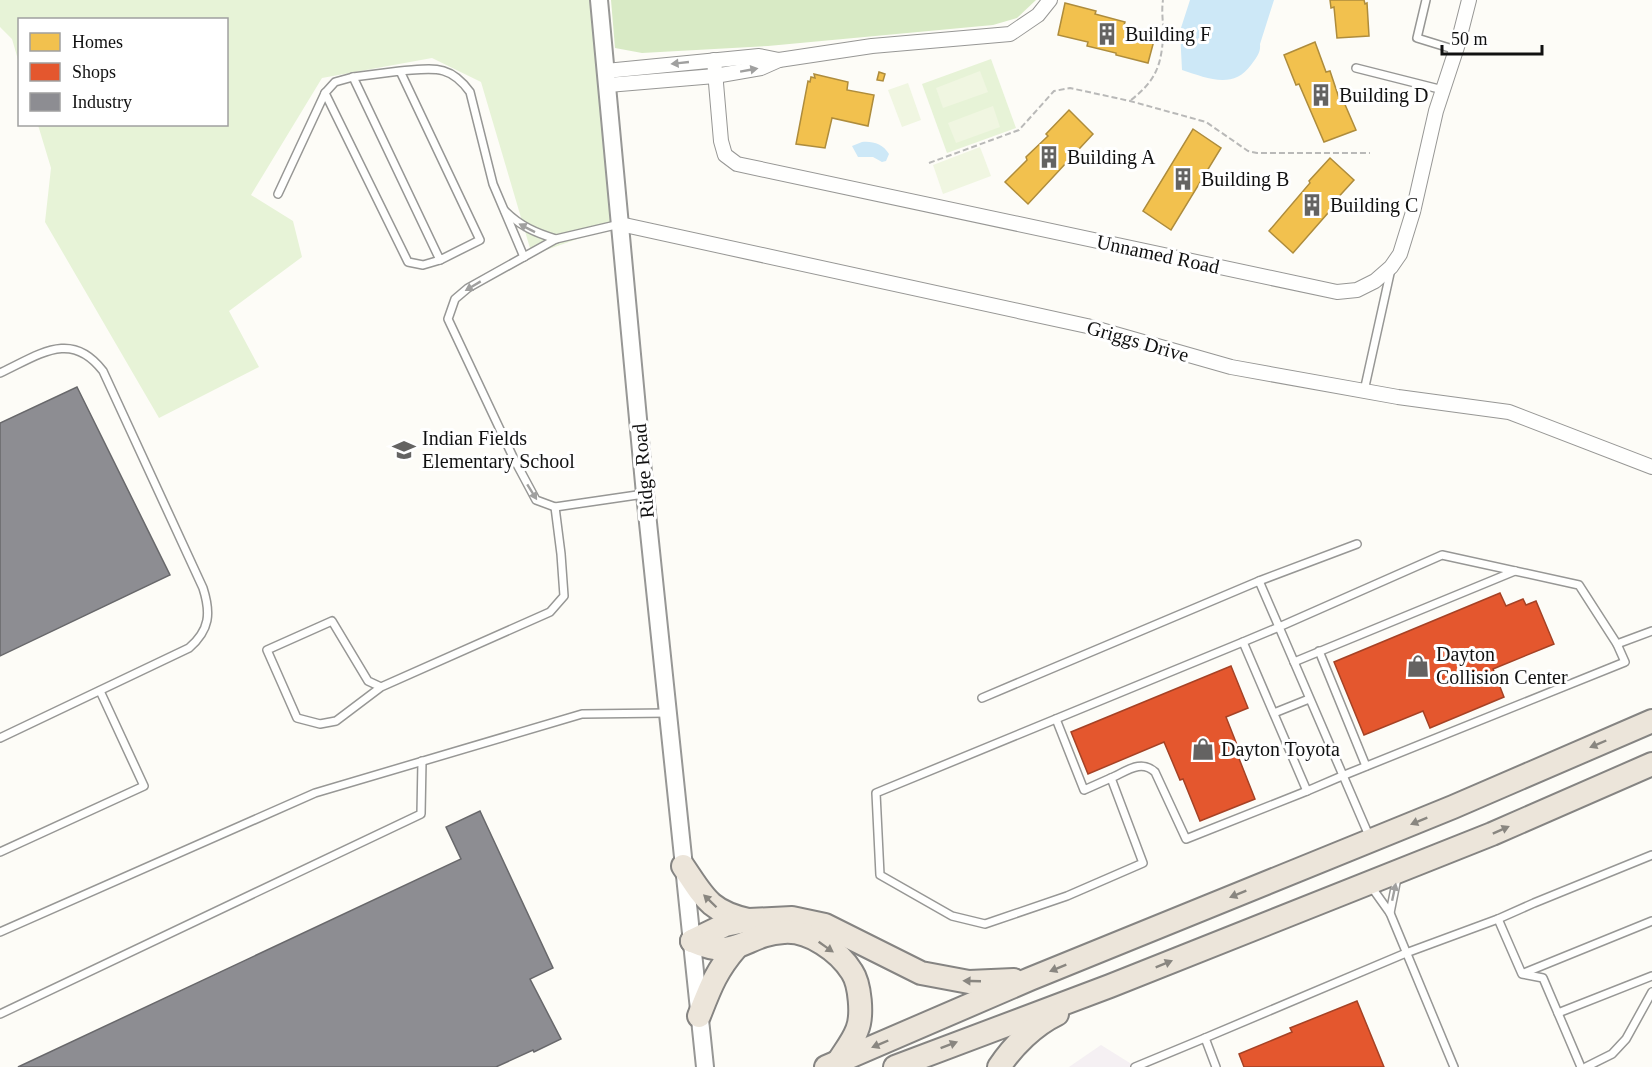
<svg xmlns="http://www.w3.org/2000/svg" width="1652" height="1067" font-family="'Times New Roman',serif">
<rect width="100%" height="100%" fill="#fdfcf7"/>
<polygon fill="#f5f0f3" points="1101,1045 1133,1065 1134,1067 1069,1067"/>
<g fill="#e7f3d7">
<polygon points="0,0 593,0 614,226 532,255 481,82 432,58 322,78 251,195 293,221 302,257 229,311 259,367 159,418 45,222 51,168 38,125 226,124 226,20 20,20 19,63 12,39 0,27"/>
<polygon points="991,59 1016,128 947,153 922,84"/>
</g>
<polygon fill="#d8eac5" points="611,0 1036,0 1017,18 993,25 768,46 642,53 615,48"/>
<g fill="#f0f6e1">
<polygon points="980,71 988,92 943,108 936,88"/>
<polygon points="908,83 921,120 902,127 888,90"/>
<polygon points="993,106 1000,127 956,143 948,123"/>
<polygon points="980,147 991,176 943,194 933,165"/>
</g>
<g fill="#cde8f7">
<path d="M1190,0H1274L1260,44C1261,53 1256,58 1251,65C1233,90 1207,78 1182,70L1180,31Z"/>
<path d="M862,142C873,141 883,144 889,154L886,161L882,162L873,157H858L852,146Z"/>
</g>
<g fill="#f2c14e" stroke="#ae8c3c" stroke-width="1.5">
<polygon points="1330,0 1364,0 1365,4 1367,3 1369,36 1337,38 1334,7 1331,8"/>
<polygon points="1065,3 1096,11 1095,14 1125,22 1124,25 1156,33 1148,63 1116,55 1116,53 1087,46 1088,42 1058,35"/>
<polygon points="1315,42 1326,72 1330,71 1340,101 1343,100 1356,130 1324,142 1299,84 1296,85 1284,55"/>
<polygon points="879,72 885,74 883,81 877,80"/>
<polygon points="814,74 848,82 847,90 874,95 868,126 832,118 825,148 796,144 808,81 810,82 811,77 815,78"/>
<polygon points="1069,110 1093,134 1028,204 1005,182 1027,160 1026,157 1048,136 1046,134"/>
<polygon points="1193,129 1221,148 1171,230 1143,211"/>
<polygon points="1330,158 1354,180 1333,203 1335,205 1293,253 1269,231 1310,183 1309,181"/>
</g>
<g fill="#e4572e" stroke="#a54225" stroke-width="1.5">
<polygon points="1500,593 1506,606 1523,599 1526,605 1536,601 1554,644 1493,669 1504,697 1430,728 1423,711 1364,735 1334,662"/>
<polygon points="1231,666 1248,708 1226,717 1241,755 1238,756 1255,799 1200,821 1183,779 1180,780 1164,742 1088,774 1071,732"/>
<polygon points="1357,1001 1384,1067 1244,1067 1239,1054 1292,1032 1290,1028"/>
</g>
<g fill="#8d8d92" stroke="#68686b" stroke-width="1.5">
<polygon points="77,387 170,575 0,656 0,423"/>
<polygon points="480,811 553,968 530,979 561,1039 534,1052 533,1050 496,1067 18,1067 461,859 446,827"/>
</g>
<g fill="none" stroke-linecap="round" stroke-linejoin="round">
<g stroke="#979795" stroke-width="10">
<g id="service">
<polyline points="1426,0 1417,38 1456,50"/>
<polyline points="1356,68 1443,90"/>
<path d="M400,71L353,77L440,260L480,240L400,71C432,69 449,63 470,92L493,184L524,257"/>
<polyline points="353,77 335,82 325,93 408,262 423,265 440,260"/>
<polyline points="278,194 325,93"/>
<path d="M505,211C520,226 536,233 556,239"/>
<polyline points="620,224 556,239 468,288 455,299 448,319 513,457 536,500 555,507 644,494"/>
<path d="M0,373C39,355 71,329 103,371L203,588C211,613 210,630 189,648L0,738"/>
<polyline points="1364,391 1391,269"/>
<polyline points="1259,581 1279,627 1442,555 1579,585 1617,644 1625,662 1342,776 1307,791 1243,642 1279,627 1370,838"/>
<path d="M1243,642L876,793L880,875L952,916L985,924L1067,896L1143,863L1111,778C1127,771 1141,759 1155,772L1186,839L1307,791"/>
<polyline points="1617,644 1652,631"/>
<polyline points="1319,651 1366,766"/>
<polyline points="1294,662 1515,571"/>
<polyline points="381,687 336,721 320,724 297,718 267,650 332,621 368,681 381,687 550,612 564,596 561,554 555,507"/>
<polyline points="982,698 1259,581 1357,544"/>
<polyline points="1274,713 1309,699"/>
<polyline points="1056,719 1084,790 1111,778"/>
<polyline points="0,852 144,786 100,691"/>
<polyline points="1370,885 1390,913 1454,1067"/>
<polyline points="1390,913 1397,878"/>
<polyline points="1498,919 1534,903 1652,855"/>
<polyline points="0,932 315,793 582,714 668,713"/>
<polyline points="1524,973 1652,921"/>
<polyline points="1558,1013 1652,976"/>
<polyline points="0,1014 421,814 422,761"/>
<polyline points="1135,1067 1205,1038"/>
<polyline points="1216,1067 1205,1038 1406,953 1498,919 1522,974 1543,978 1581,1067"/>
<polyline points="1586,1067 1612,1054 1626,1039 1652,992"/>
</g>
</g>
<g stroke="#979795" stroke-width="16">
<g id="minor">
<polyline points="714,60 721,141 725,155 737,164 1337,292 1357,290 1375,281 1391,267 1400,254 1413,212 1436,111 1457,47 1469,0"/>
<polyline points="606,71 759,56 779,60"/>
<polyline points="608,85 715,76 761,68 779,60 872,46 1010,34 1038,15 1050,0"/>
<polyline points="620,224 1087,326 1231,367 1398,397 1509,412 1652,467"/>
</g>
</g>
<g stroke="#979795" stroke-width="20">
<polyline id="tertiary" points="599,0 645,494 705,1067"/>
</g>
<g stroke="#858482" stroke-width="26">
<g id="trunk">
<path d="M683,866C704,897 709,911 748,920"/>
<polyline points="692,941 725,925 749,920 792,918 825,925 921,973 969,982 1014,980"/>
<path d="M692,941C740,962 743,934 784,932C809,930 839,951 852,972C860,984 863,1016 857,1030C853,1041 844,1052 838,1062"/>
<path d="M699,1016C710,988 716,971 736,948"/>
<polyline points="826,1067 1030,979 1453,807 1652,721"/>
<polyline points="895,1067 1110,986 1492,834 1652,764"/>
<path d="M999,1067C1013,1046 1034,1025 1057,1014"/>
</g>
</g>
<g stroke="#b9b9b8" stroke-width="2" stroke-dasharray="6 3" stroke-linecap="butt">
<path d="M1131,100C1154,82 1161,68 1163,38C1164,26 1161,13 1163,0"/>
<polyline points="929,163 1019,130 1054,91 1070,88 1130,101 1206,122 1248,151 1257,153 1370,153"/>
</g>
<use href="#service" stroke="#fffffe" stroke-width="7"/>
<use href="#minor" stroke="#fffffe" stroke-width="14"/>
<use href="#tertiary" stroke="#fffffe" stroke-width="16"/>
<use href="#trunk" stroke="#ece5da" stroke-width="22"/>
</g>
<defs><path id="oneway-solid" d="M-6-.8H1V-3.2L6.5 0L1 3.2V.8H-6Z" transform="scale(1.5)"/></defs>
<g fill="#a0a09f">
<use href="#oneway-solid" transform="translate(680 63) rotate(174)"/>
<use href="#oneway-solid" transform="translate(749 70) rotate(-10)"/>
<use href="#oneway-solid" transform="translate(527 228) rotate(-153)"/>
<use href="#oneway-solid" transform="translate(473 286) rotate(149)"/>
<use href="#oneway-solid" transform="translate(532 492) rotate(58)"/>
<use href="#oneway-solid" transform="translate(1394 892) rotate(-78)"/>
</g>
<g fill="#898680">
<use href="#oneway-solid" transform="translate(1598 744) rotate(157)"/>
<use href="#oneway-solid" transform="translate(1419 821) rotate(158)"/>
<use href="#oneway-solid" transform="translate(1501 830) rotate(-24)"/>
<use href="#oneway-solid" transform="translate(1238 894) rotate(158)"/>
<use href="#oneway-solid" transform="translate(710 901) rotate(-136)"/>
<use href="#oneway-solid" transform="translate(826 947) rotate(35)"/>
<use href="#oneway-solid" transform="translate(1164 964) rotate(-22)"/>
<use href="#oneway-solid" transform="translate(1058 968) rotate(158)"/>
<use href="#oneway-solid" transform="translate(972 981) rotate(-178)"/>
<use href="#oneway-solid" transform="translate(880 1044) rotate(157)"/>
<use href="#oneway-solid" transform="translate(949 1045) rotate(-21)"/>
</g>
<defs>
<g id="building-bare" transform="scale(1.8)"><path d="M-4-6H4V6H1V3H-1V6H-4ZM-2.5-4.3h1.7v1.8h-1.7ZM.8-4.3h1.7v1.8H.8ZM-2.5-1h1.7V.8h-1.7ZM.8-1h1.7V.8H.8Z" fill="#646362" stroke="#fff" stroke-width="2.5" paint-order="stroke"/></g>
<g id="school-bare" transform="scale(1.8)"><path d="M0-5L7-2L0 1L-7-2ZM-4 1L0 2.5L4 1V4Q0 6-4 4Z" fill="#646362" stroke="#fff" stroke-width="2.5" paint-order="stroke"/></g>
<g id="shop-bare" transform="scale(1.8)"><path d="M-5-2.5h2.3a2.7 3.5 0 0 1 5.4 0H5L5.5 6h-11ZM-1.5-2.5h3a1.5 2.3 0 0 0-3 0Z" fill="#646362" stroke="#fff" stroke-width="2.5" paint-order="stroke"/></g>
</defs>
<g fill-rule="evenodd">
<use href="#building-bare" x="1107" y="34"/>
<use href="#building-bare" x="1321" y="95"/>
<use href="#building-bare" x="1049" y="157"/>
<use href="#building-bare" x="1183" y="179"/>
<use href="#building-bare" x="1312" y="205"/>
<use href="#school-bare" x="404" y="450"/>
<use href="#shop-bare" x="1418" y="666"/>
<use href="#shop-bare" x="1203" y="749"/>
</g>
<g text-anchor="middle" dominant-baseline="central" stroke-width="6" stroke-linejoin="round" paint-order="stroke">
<g font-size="20" fill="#111" stroke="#fff" text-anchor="start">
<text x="1125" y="34">Building F</text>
<text x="1339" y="95">Building D</text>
<text x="1067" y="157">Building A</text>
<text x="1201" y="179">Building B</text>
<text x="1330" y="205">Building C</text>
<text x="422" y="438">Indian Fields<tspan x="422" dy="23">Elementary School</tspan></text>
<text x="1436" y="654">Dayton<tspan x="1436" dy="23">Collision Center</tspan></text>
<text x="1221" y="749">Dayton Toyota</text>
</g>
<g font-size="20" fill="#111" stroke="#fff">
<text transform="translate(1158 254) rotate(12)">Unnamed Road</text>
<text transform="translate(1138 341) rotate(16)">Griggs Drive</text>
<text transform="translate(643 471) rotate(-95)">Ridge Road</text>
</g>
</g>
<rect x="18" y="18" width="210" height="108" fill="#ffffff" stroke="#a0a0a0" stroke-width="1.5"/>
<rect x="30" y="33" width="30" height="18" fill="#f2c14e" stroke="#a0a0a0" stroke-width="1.5"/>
<text x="72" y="48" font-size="18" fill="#111111">Homes</text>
<rect x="30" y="63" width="30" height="18" fill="#e4572e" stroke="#a0a0a0" stroke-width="1.5"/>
<text x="72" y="78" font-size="18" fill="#111111">Shops</text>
<rect x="30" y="93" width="30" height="18" fill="#8d8d92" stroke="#a0a0a0" stroke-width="1.5"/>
<text x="72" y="108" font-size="18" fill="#111111">Industry</text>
<path d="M1442 45v9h100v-9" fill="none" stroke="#111111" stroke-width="3"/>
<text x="1451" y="45" font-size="18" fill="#111111" stroke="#ffffff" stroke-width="4.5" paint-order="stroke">50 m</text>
</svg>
